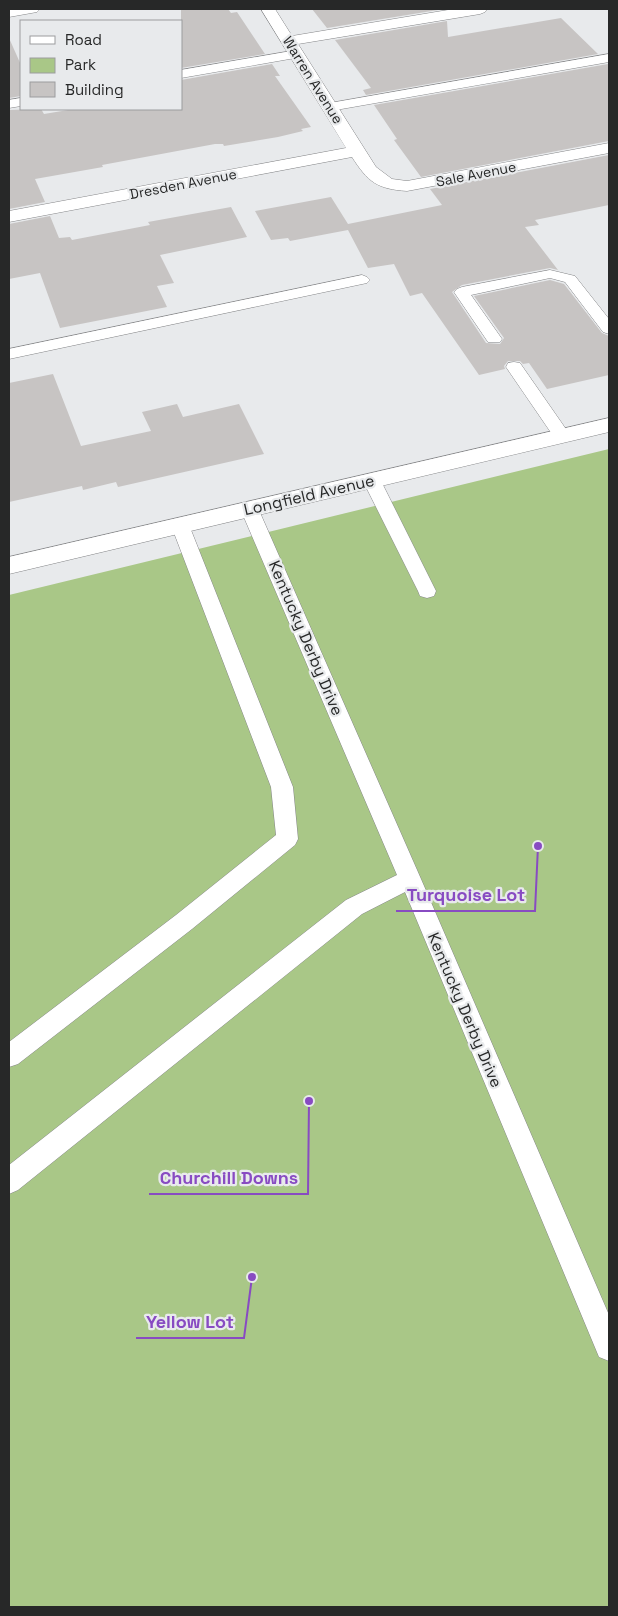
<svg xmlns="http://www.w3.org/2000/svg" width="618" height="1616" font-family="'Space Grotesk',sans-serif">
<rect width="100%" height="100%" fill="#e8eaec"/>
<polygon fill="#a9c787" points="609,449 609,1607 9,1607 9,595"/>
<g fill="#c7c4c3">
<polygon points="181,9 228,9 231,13 237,12 265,54 181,68"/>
<polygon points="312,9 444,9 327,28"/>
<polygon points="561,18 598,54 366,95 363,90 371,88 335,40 447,21 448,37"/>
<polygon points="9,38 21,65 21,96 9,98"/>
<polygon points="272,64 280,76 275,76 311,127 301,129 303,131 278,137 224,146 223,144 215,144 102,165 103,167 35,179 45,202 9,209 9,110 41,109 44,114 74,109 181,109 181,80"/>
<polygon points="608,64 609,141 421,177 394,140 397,139 374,105"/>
<polygon points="609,155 609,205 535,220 539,225 525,227 558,270 550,268 462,285 452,292 486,343 500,344 504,338 474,296 550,280 564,284 602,333 609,336 609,375 547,389 529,363 523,364 520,361 508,361 504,366 505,369 479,375 422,293 410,296 394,264 368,268 348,230 290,241 288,238 271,240 255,211 331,197 348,224 442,205 430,189"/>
<polygon points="231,207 247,237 160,255 174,283 157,286 167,307 60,328 40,273 9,279 9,224 50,216 59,238 70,237 72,240 150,225 148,222"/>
<polygon points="53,374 81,446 151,431 142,412 177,404 183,417 239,404 264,454 118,487 116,482 83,490 82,486 9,502 9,383"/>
</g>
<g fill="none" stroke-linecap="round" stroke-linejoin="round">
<g stroke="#848587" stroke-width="1">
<g id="service">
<polygon points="297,50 301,51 303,54 301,57 181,78 181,70"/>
<polygon points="609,54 609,62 330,111 324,107 330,103"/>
<polygon points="21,98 21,106 9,108 9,100"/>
<polygon points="550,270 575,276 609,319 609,334 603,332 565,282 550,278 471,295 502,339 500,342 488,342 454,292 457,289 462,287"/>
<polygon points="362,275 367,277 370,280 367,283 9,359 9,349"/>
<polygon points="514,362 520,363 568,432 570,436 568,440 562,442 556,440 506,367 508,363"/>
<polygon points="372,475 378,477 381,481 436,591 434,596 427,598 420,596 418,591 363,481 366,477"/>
<polygon points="249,502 255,504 258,508 421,879 609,1315 609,1361 599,1357 405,892 362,914 18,1190 9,1194 9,1165 346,900 397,875 240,508 243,504"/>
<polygon points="180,519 186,521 189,525 293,787 298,839 295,845 192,929 18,1064 9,1067 9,1042 176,915 276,835 271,787 171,525 174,521"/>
</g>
</g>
<g stroke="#848587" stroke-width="1">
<g id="minor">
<polygon points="9,9 40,9 37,12 9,17"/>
<path d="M261,9H275L292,36L454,9H487L485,12L480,14L298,44L376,167L392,179L407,181L609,143V153L407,191C377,189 368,182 352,157L9,222V211L346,148Z"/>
<polygon points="609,418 609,432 9,574 9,557"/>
</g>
</g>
<use href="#service" fill="#fff" fill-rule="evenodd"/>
<use href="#minor" fill="#fff" fill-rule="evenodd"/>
</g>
<g text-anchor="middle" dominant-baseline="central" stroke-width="4.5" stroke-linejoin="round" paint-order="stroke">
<g font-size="14" fill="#272828" stroke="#e8eaec">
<text transform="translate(313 80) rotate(58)">Warren Avenue</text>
<text transform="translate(476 174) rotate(-11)">Sale Avenue</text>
<text transform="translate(183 184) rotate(-11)">Dresden Avenue</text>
</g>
<g font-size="16" fill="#272828" stroke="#e8eaec">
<text transform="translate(309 495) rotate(-13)">Longfield Avenue</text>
<text transform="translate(306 638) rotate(67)">Kentucky Derby Drive</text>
<text transform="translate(465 1010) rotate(67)">Kentucky Derby Drive</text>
</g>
</g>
<path fill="none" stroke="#884bc2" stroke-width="2" d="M538 846L535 911H396M309 1101L308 1194H149M252 1277L244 1338H136"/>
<g fill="#884bc2" stroke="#e8eaec" stroke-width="2">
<circle cx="538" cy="846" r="5"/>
<circle cx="309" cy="1101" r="5"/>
<circle cx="252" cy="1277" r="5"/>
</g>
<g font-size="18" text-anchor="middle" font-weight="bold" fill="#884bc2" stroke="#e8eaec" stroke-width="4.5" stroke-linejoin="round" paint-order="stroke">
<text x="466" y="901">Turquoise Lot</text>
<text x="229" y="1184">Churchill Downs</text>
<text x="190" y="1328">Yellow Lot</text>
</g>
<rect width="618" height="1616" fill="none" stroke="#272828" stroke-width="20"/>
<rect x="20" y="20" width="162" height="90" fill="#e8eaec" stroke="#9b9c9e"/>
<rect x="30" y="36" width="25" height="8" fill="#ffffff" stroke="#9b9c9e"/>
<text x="65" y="45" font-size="15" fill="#272828">Road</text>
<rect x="30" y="58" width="25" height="15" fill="#a9c787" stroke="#9b9c9e"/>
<text x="65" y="70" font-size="15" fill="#272828">Park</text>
<rect x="30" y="82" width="25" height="15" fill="#c7c4c3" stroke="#9b9c9e"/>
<text x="65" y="95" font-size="15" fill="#272828">Building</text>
</svg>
